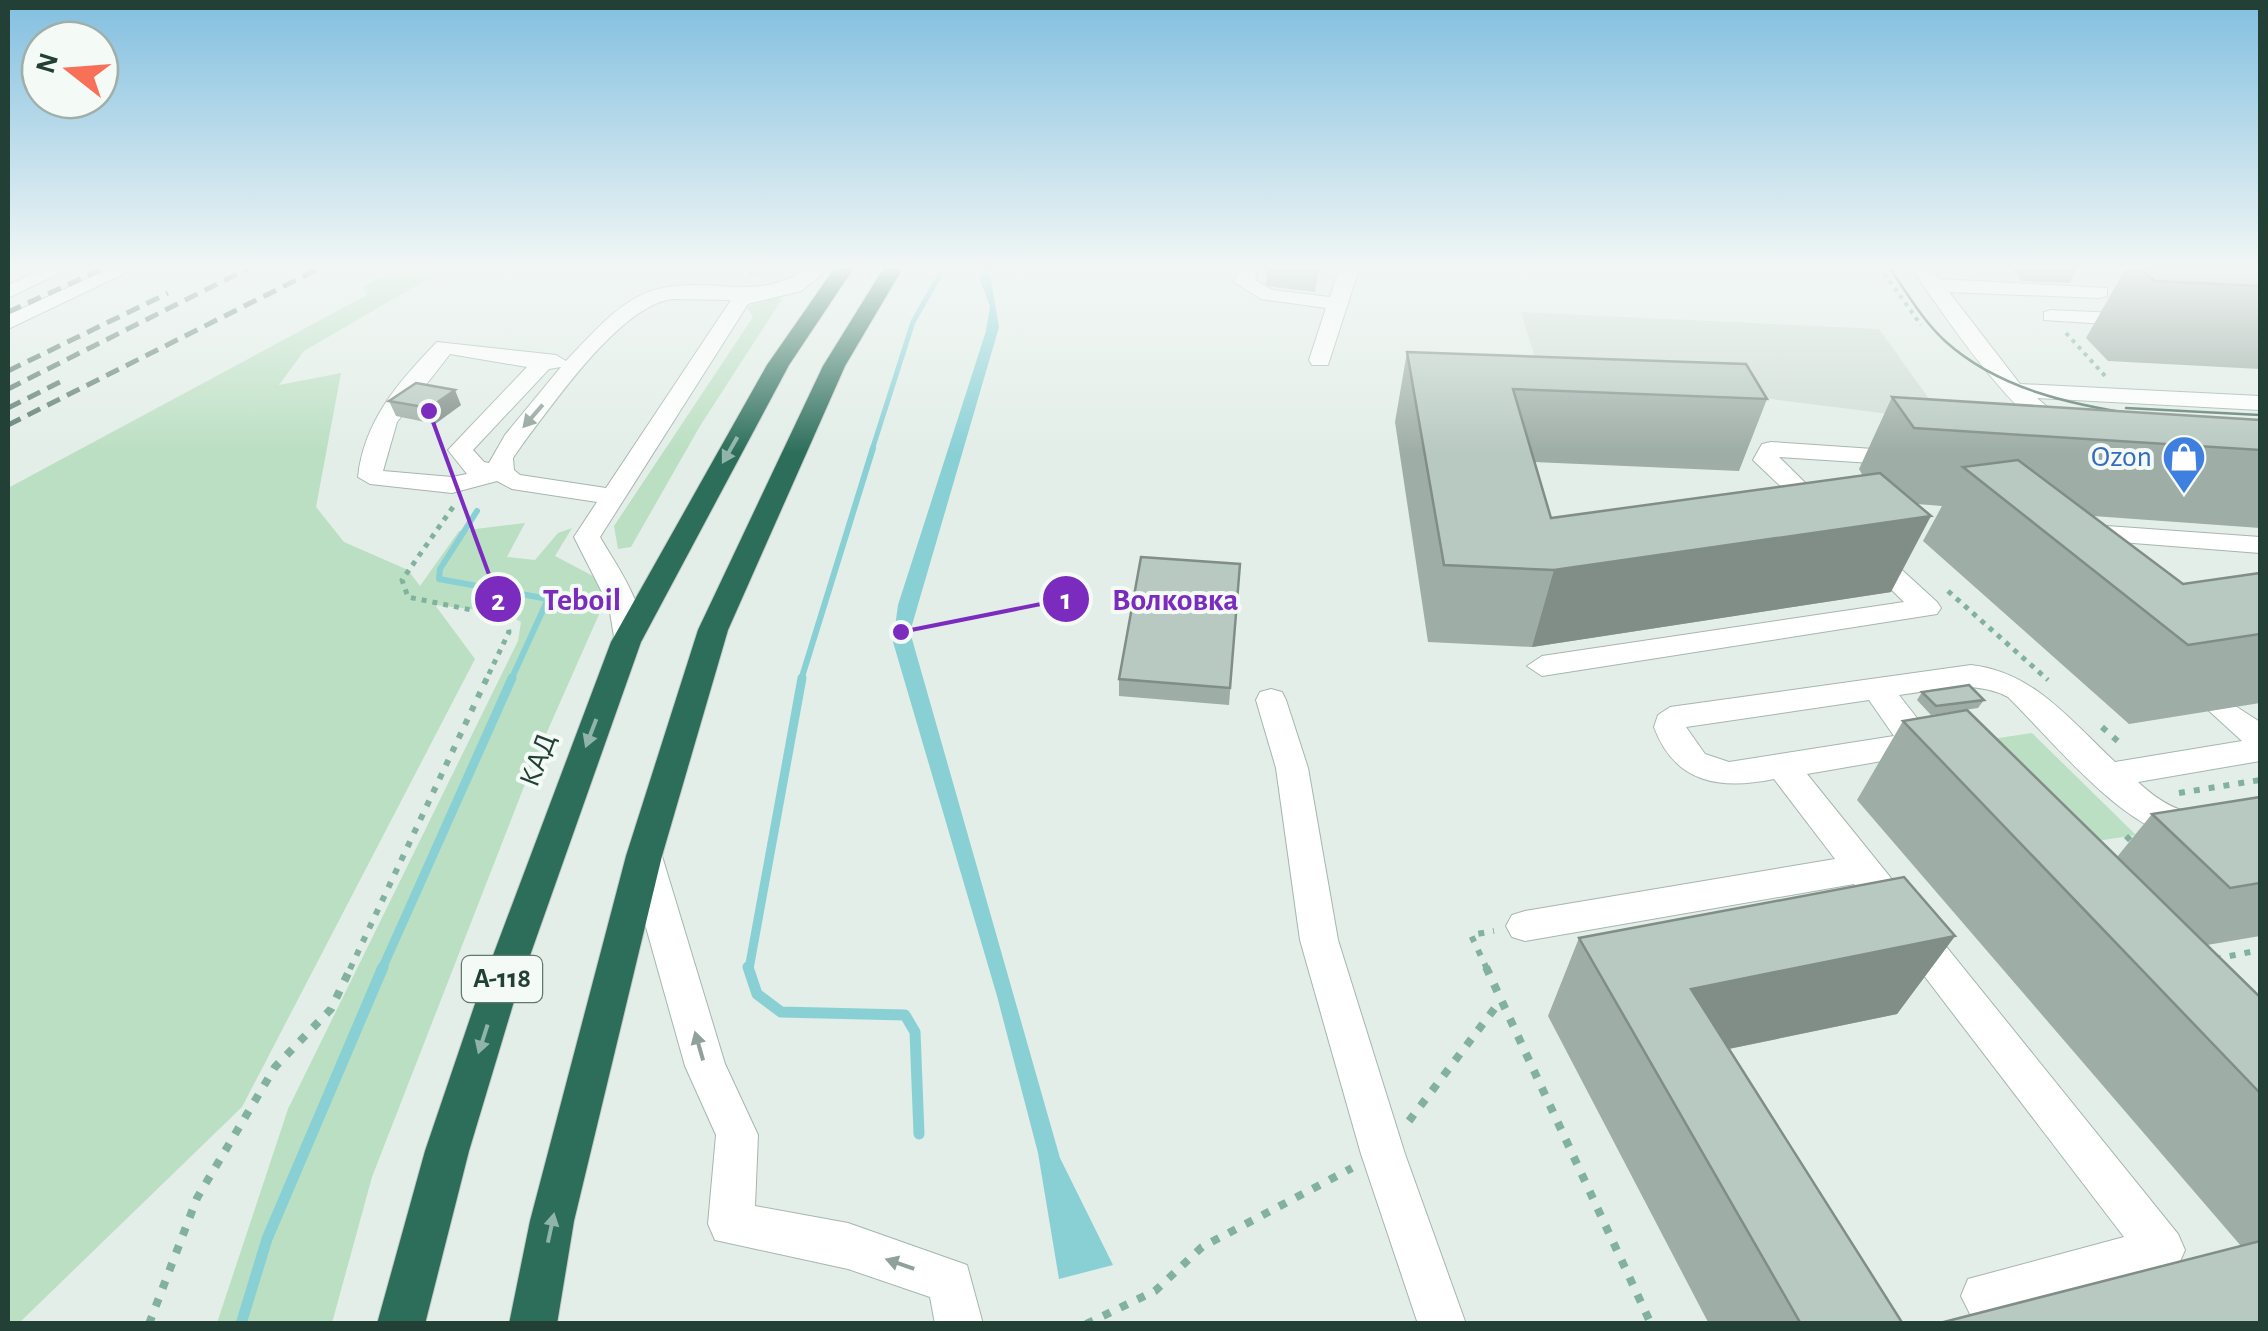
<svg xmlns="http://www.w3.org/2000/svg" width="2268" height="1331" font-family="'Alegreya Sans',sans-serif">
<rect width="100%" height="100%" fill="#e3eee8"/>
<polygon fill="#d1ded7" points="1521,312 1879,329 1945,421 1771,399 1544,386"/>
<g fill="#bbdfc2">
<polygon points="401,266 450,266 304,351 279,385 341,373 316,507 344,542 408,570 420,586 459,531 525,523 507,557 535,560 558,533 572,528 555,556 593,576 604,592 600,612 532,766 372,1177 332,1323 217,1323 288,1109 518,641 521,622 505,613 435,605 475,659 242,1107 19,1323 8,1324 8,488 367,295 363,287"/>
<polygon points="775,297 782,299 700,426 631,547 618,549 614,526 753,317 747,307"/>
<polygon points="2032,733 2136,835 2045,849 1965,743"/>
</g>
<polygon fill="#89d0d5" points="986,266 995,266 990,274 999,327 910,632 1060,1158 1113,1265 1059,1279 1038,1153 997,996 893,642 898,605 986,331 990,306 979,278"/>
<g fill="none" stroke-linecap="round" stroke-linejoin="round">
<g stroke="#89d0d5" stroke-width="5">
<polyline points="751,274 773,266"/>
<polyline points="872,450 913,322 945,266"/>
</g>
<g stroke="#89d0d5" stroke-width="6">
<polyline points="477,511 440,569 439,579 548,599 511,680"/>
<polyline points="801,680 873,448"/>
</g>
<g stroke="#89d0d5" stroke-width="9">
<polyline points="382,969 512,678"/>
<polyline points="749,969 802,678"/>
</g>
<g stroke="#89d0d5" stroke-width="11">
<polyline points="748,967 757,994 781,1012 905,1015 915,1032 919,1134"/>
<polyline points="241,1324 267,1239 383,967"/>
</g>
<g stroke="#a5b6af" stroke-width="2">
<g id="minor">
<polygon points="49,266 74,266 8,298 8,285"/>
<polygon points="115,266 140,266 8,329 8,315"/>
<path d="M810,266H832L801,291L748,304L600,537C615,564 656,617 636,649H616L609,606L574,537L597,502L512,489L497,481L452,493L370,484L358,477C364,421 399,381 437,342L556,355L566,361C592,334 621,298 658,289C716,275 756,305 810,266ZM672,299L731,300L606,488L520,475L514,470L513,458L522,445C553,404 620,306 672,299ZM450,354L527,367L448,450L467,474L452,477L383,471L397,422ZM561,367L505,435L489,463L484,462L473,450L549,369Z"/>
<polygon points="1239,266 1259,266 1255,280 1273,290 1330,297 1340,266 1360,266 1328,365 1312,365 1309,360 1326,308 1261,299 1234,282"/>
<path d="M1910,266H1929L1939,279L2107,288V296L2100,298L1949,292L2020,384L2260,396V410L2037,398L2076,432L2072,437C2030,448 1934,300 1910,266Z"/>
<polygon points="2051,310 2138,314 2148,320 2138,326 2044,320 2044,312"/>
<polygon points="1771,442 1903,451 1915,458 1903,465 1779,457 1836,513 1823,521 1814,518 1753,460 1762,444"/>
<polygon points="2079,524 2260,537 2260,553 2070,538 2066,532"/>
<polygon points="1868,546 1878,548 1937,602 1941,608 1937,614 1542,676 1527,666 1542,656 1904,602 1855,554"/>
<path d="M1971,665C2034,672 2071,721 2115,762L2242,741L2207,709L2212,701L2223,698L2260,722V761L2138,782C2182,823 2205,815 2260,808V834C2238,838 2213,844 2190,841C2123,831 2056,744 2008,697C1973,679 1937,690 1899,695L1934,740L1939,748L1934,756L1923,760L1911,756L1807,774L2178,1234L2185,1250L2178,1266L2162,1273L2021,1310L2027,1324H1975L1961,1296L1968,1279L2124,1237L1854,884L1525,941L1512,937L1506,926L1512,915L1525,911L1835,859L1774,779C1721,790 1675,784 1654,727L1658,715L1670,707ZM1869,700L1894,736L1729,762L1705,754L1686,727Z"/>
<polygon points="1271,689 1282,692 1286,700 1308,768 1338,940 1405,1154 1466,1324 1418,1324 1361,1154 1300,940 1276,768 1256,700 1260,692"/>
<polygon points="644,842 656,846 662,856 725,1064 758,1135 755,1206 848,1223 967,1265 983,1324 935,1324 930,1297 848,1269 715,1240 708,1224 716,1135 685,1066 626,856 632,846"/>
</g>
</g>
<g stroke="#c1cac6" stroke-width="2">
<g id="highway">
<polygon points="836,266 855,266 789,365 641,642 515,998 469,1151 425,1324 377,1324 425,1151 477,998 611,642 767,365"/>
<polygon points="885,266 904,266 845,366 728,630 662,856 574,1221 557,1324 509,1324 530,1221 626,856 698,630 823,366"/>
</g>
</g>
<g stroke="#82b29f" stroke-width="4" stroke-dasharray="4 5" stroke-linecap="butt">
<polyline points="1879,266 1921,325"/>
<polyline points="2066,333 2106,377"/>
</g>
<g stroke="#82b29f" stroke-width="5" stroke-dasharray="5 6" stroke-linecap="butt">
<polyline points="453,507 402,580 408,597 506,617 509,632 486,680"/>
<polyline points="1948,591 2048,680"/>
</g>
<g stroke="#82b29f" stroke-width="6" stroke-dasharray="6 9" stroke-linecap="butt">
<polyline points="2102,727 2123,746"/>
<polyline points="2179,793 2260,780"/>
<polyline points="2126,836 2135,845"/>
<polyline points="2215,959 2260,950"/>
<polyline points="350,969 487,678"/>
<polyline points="1487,969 1471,935 1494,931"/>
</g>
<g stroke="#82b29f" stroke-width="8" stroke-dasharray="8 11" stroke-linecap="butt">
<polyline points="1486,967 1651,1324"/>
<polyline points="1409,1121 1501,1000"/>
<polyline points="149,1324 197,1198 275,1067 331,1009 351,967"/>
<polyline points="1086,1324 1155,1291 1202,1247 1352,1168"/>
</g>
<use href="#minor" fill="#fff" fill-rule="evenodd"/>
<use href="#highway" fill="#2c6e5a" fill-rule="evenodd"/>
<g stroke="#5c7b70" stroke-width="2.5">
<path d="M1888,266C1906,291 1922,320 1945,341C1998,389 2072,405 2140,415"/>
<polyline points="2126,408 2260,415"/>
</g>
<g stroke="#5c7b70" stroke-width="5" stroke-dasharray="14 8" stroke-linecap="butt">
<polyline points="8,312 109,266"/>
<polyline points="8,371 168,293"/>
<polyline points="8,389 253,266"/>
<polyline points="8,408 66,379"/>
<polyline points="8,425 324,266"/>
</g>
</g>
<g fill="#9eada6">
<polygon points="1197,266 1227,266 1225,269"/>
<polygon points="1267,266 1319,266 1315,292 1266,286"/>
<polygon points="2008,266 2079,266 2070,283 2022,281"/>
<polygon points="2127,266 2260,266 2260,369 2108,361 2086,338"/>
<polygon points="1407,352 1767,399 1739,471 1534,462 1551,518 1863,476 1859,469 1892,397 2260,420 2260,528 2093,516 2183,584 2260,573 2260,703 2129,724 1923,541 1942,506 1917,504 1891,592 1532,647 1428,642 1395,422"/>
<polygon points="389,401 461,405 435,424 396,416"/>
<polygon points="1240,564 1229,705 1119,696 1119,679"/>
<polygon points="1922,692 1984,700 1978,708 1931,715 1917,700"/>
<polygon points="1903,721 2117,857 2152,814 2260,797 2260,936 2207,945 2260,997 2260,1324 2241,1246 1857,800"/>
<polygon points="1955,936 1897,1014 1729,1049 1903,1324 1709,1324 1548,1016 1579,938"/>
</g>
<g fill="#818d87">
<polygon points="455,390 461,405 435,424 429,408"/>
<polygon points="1931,516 1891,592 1532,647 1554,570"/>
<polygon points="1955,936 1897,1014 1650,1065 1691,989"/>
</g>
<g fill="#b8c9c1" stroke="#818d87" stroke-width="2.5">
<polygon points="1278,266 1319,266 1317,271"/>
<polygon points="2137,266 2260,266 2260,286 2155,281"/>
<polygon points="1407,352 1746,364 1767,399 1513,389 1551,518 1880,473 1931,516 1554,570 1444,565"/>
<polygon points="416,383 455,390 429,408 389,401"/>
<polygon points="1892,397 2260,420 2260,450 1914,428"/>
<polygon points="2018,460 2183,584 2260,573 2260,634 2188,645 1963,467"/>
<polygon points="1141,557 1240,564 1230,688 1119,679"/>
<polygon points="1969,685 1984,700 1936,706 1922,692"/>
<polygon points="1967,710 2260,997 2260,1093 1903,721"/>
<polygon points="2260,797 2260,883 2230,888 2152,814"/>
<polygon points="1904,877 1955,936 1691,989 1903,1324 1801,1324 1579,938"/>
<polygon points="2260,1241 2260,1324 1936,1324"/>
</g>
<defs><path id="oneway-solid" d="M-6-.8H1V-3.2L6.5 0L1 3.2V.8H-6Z" transform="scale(2.5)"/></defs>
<g fill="#90a09a">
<use href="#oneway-solid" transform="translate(533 416) rotate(131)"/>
<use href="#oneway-solid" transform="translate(699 1046) rotate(-106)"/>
<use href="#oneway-solid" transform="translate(900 1264) rotate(-161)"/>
</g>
<g fill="#90b4a8">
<use href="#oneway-solid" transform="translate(730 450) rotate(120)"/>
<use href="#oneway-solid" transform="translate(591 733) rotate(111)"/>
<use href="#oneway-solid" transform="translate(483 1039) rotate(108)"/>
<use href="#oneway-solid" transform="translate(551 1228) rotate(-78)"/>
</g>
<linearGradient id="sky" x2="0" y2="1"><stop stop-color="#82bfe0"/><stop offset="0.59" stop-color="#f2f7f5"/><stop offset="1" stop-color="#f2f7f5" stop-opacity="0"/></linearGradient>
<rect width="2268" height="453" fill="url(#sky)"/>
<defs>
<g id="shop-pin" transform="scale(2.25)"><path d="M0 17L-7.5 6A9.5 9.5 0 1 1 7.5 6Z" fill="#3f7fe0" stroke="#f4faf6"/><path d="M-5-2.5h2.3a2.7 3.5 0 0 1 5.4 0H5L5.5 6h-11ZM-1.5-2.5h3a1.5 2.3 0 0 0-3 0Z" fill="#fff"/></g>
</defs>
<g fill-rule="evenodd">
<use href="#shop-pin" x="2184" y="457"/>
</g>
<g text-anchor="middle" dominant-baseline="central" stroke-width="8" stroke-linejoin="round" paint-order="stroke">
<rect fill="#f4faf6" stroke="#61786f" stroke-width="2.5" x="462" y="956" width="80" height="46" rx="8"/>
<g font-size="28" font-weight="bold" fill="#224035">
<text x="502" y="979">А-118</text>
</g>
<g font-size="30" fill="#366cbe" stroke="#f4faf6" text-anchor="end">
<text x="2152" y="457">Ozon</text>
</g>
<g font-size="30" fill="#224035" stroke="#f4faf6">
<text transform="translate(538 760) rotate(-69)">КАД</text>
</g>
</g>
<path fill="none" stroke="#7b2cbf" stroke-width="4" d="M901 632L1066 599M429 411L498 599"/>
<g fill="#7b2cbf" stroke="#f4faf6" stroke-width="4">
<circle cx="901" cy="632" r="10"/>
<circle cx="429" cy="411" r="10"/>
<circle cx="1066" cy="599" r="25"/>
<circle cx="498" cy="599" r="25"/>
</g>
<g font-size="30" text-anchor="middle" font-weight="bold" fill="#fff">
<text x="1066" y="609">1</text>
<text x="498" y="610">2</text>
</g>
<g font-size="32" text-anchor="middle" font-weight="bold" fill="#7b2cbf" stroke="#f4faf6" stroke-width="8" stroke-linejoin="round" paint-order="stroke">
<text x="1175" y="610">Волковка</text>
<text x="582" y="610">Teboil</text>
</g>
<rect width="2268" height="1331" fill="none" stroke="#224035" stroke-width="20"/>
<g transform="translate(70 70) rotate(287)"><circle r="48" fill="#f4faf6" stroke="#a0b0a9" stroke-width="2.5"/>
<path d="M0-8L18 38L0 25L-18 38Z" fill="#f87057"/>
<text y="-15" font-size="28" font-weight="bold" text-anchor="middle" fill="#224035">N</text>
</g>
</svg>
